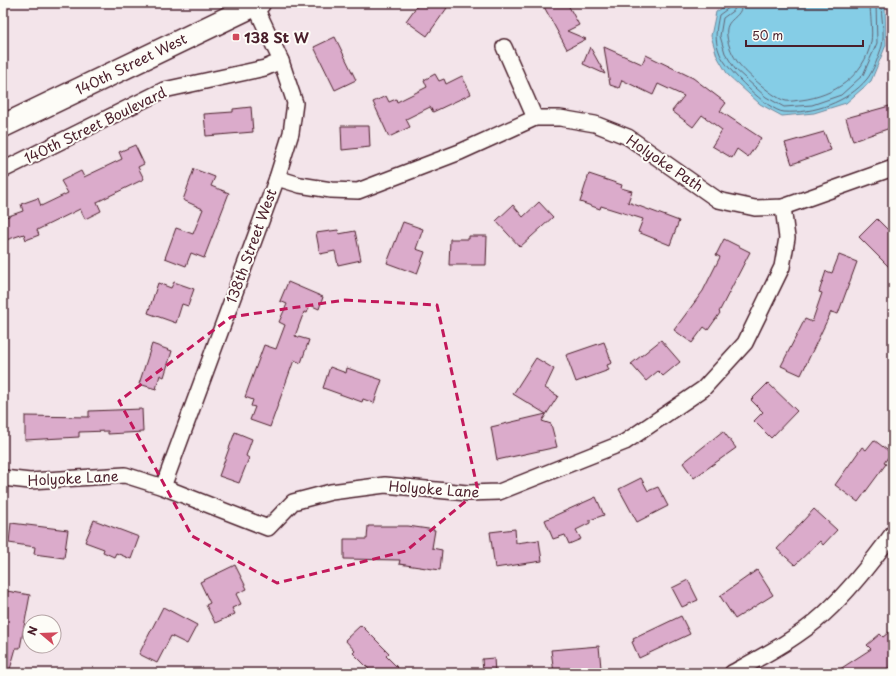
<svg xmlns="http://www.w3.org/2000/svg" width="896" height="676" font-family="'Playpen Sans',sans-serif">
<rect width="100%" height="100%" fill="#f3e4ea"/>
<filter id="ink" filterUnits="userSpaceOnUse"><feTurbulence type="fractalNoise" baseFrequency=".025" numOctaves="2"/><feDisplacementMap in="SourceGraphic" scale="8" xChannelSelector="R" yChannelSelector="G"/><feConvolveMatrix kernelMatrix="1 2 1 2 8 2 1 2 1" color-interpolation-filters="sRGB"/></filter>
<g filter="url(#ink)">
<polygon fill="#85cde6" stroke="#6d879b" points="730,3 885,3 886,45 871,81 846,103 814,113 782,116 760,104 728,75 717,56 711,36 716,12"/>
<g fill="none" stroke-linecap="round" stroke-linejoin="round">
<g stroke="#626576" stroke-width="1">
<path d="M731,3L730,7L719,15C716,29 714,40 720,54C726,69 768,111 784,112C813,114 848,102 867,79C873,72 879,55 882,46C885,33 881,16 881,3"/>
<polyline points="736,3 734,10 723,18 720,36 725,53 735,69 766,97 784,107 812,105 841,95 863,75 877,43 876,3"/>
<path d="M742,3C742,20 724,17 727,36C728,46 733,56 739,64C746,73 775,99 786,101C791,102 797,100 801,100C834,96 864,76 871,42C873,31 870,15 870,3"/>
</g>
</g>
<g fill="#dbabcb" stroke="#4a1f2b">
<polygon points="419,3 440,3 447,8 427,36 406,21"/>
<polygon points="542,3 567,3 579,25 567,31 586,39 567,49"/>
<polygon points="335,37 356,80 335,90 314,47"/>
<polygon points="590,47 605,74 583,64"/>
<polygon points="604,47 642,64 646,55 693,78 726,103 720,111 761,138 748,157 737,149 732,158 712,146 722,130 702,115 693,127 672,111 684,96 658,84 653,95 622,80 619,88 610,85"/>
<polygon points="435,74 439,81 444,79 446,84 462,76 471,94 433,112 430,107 406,119 410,127 389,137 373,102 386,96 389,102 396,99 397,102 427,87 424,80"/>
<polygon points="893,105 893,127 853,141 846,118"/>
<polygon points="251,107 253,132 206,136 204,114 233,112 233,109"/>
<polygon points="341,126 369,126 370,147 342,150"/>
<polygon points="824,132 831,150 792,164 785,143"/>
<polygon points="135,145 144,164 138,167 144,179 97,202 101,211 85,219 80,209 37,230 39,235 26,240 24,234 3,241 3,218 23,211 21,204 38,198 41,206 68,193 61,181 81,171 84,177 122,159 119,152"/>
<polygon points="194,169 215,177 211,186 229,193 204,258 191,253 186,266 165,258 176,228 193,234 203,209 183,200"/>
<polygon points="589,174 622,185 621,188 632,191 628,202 679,221 670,245 638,232 643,219 601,206 600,209 580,202"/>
<polygon points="539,202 553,217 520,247 496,221 513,205 523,217"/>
<polygon points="877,219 893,235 893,271 859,237"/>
<polygon points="403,222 423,229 416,249 425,252 417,274 387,263"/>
<polygon points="338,230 339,234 355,231 361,260 338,265 335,251 320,254 316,233"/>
<polygon points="469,236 487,236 486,265 449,265 450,239 469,239"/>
<polygon points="724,239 750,252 719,312 720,313 708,330 704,327 692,343 674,330 703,291 720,257 716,255"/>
<polygon points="839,255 857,262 838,314 831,312 801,375 781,366 805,319 812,322 822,293 819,292 826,271 832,273"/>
<polygon points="174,282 194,289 188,306 182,304 176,323 148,313 158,283 171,288"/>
<polygon points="288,282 323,297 319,309 310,305 307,313 304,312 295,336 309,340 301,363 294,360 270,427 250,420 255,407 251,406 253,400 245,397 264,345 276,349 285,325 279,322 287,304 280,301"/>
<polygon points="661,340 680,362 663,376 658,371 646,381 631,364"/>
<polygon points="604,342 612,363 607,365 609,370 576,382 566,355"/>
<polygon points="152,344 172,351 164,377 160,375 156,389 139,384"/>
<polygon points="536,358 554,369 545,388 558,396 542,421 551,424 557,447 497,460 491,427 546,414 513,394"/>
<polygon points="330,367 346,373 347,368 382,380 374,403 363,399 362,402 323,388"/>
<polygon points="768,383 797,411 771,438 754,421 763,412 751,400"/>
<polygon points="142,409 143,432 108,434 108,431 79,432 79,437 25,440 25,416 89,417 89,411"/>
<polygon points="723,431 736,448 694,478 683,463"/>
<polygon points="235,432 252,439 246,456 249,458 239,483 219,476"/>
<polygon points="874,440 891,453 884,463 886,464 858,502 835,485 862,447 866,450"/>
<polygon points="641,478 648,491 658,487 668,506 637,522 619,489"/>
<polygon points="596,497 604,515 590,520 590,523 576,530 581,539 569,544 565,535 553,539 545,520"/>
<polygon points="814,509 837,530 823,545 820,541 795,565 777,549"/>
<polygon points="94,520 139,537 131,559 116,553 114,557 103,552 104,549 85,542"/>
<polygon points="11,523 68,530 64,558 34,554 35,547 9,543"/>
<polygon points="368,526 408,526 435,530 432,548 442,550 440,570 399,564 400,560 344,559 344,539 367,539"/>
<polygon points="515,529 516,543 539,540 542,561 495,568 490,532"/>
<polygon points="235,565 247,589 236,594 241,604 232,608 235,614 215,623 206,605 210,603 200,582"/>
<polygon points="757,570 773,595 735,619 720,596"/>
<polygon points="688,580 698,600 682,607 672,588"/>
<polygon points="7,591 30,595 20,648 16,648 9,673 3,673 3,608"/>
<polygon points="163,607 197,625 187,644 171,636 157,663 139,654"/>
<polygon points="681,616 690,634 639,658 632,642 634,641 633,639"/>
<polygon points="361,625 389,653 386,656 403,673 373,673 353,653 355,651 345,640"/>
<polygon points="893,629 893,664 882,673 834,673 871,649 867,645 880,634 883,637"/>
<polygon points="599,646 601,668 554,673 551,650"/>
<polygon points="494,658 495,673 483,673 482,659"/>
</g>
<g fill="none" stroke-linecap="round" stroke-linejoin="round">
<g stroke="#4a1f2b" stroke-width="18">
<g id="street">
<polyline points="504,47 535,118"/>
<polyline points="3,170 164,90 265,68 281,61"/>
<polyline points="277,178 300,185 331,190 358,191 460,152 535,118 560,118 595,124 628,137 718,200 755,208 783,207 893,168"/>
<polyline points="3,478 30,481 125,475 163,487 268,528 293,502 331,492 385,485 467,493 499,492 625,442 703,389 745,343 782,267 787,238 783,207"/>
<polyline points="163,487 277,178 291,133 295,103 281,61 254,3"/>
<path d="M732,673C763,656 798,638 824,614C850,590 872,562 893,533"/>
</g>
</g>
<g stroke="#4a1f2b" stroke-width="25">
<polyline id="secondary" points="3,126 259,3"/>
</g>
<use href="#street" stroke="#fdfcf7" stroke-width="15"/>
<use href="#secondary" stroke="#fdfcf7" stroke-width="22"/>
</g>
</g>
<path fill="none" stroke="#c2185b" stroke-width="3" stroke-dasharray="8 5" stroke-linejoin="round" d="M345,300L437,305L478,491L406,551L277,583L192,536L119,401L231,317Z"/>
<rect fill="#d1495b" stroke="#fdfcf7" stroke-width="1.5" x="232" y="33" width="8" height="8" rx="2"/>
<g text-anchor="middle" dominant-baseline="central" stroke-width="4" stroke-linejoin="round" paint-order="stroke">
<g font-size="14" font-weight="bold" fill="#4a1f2b" stroke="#fdfcf7" text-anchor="start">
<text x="244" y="37">138 St W</text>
</g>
<g font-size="14" fill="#4a1f2b" stroke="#fdfcf7">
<text transform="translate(131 64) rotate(-26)">140th Street West</text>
<text transform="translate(95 125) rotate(-26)">140th Street Boulevard</text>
<text transform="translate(665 163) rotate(34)">Holyoke Path</text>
<text transform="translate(251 246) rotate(-70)">138th Street West</text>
<text transform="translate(73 478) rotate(-3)">Holyoke Lane</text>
<text transform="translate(434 489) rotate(4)">Holyoke Lane</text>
</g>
</g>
<rect width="896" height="676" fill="none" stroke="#fdfcf7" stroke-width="16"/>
<rect x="8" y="8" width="880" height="660" fill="none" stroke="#4a1f2b" stroke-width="1.5" filter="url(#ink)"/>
<g transform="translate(42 634) rotate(289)"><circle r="19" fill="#fdfcf7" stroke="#b5a4a5"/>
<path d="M0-3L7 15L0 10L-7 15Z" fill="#d1495b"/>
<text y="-6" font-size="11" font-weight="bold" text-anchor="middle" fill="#4a1f2b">N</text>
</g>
<path d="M746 40v6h117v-6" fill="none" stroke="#4a1f2b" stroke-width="2"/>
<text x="752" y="40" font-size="12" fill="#4a1f2b" stroke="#fdfcf7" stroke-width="3" paint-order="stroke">50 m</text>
</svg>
